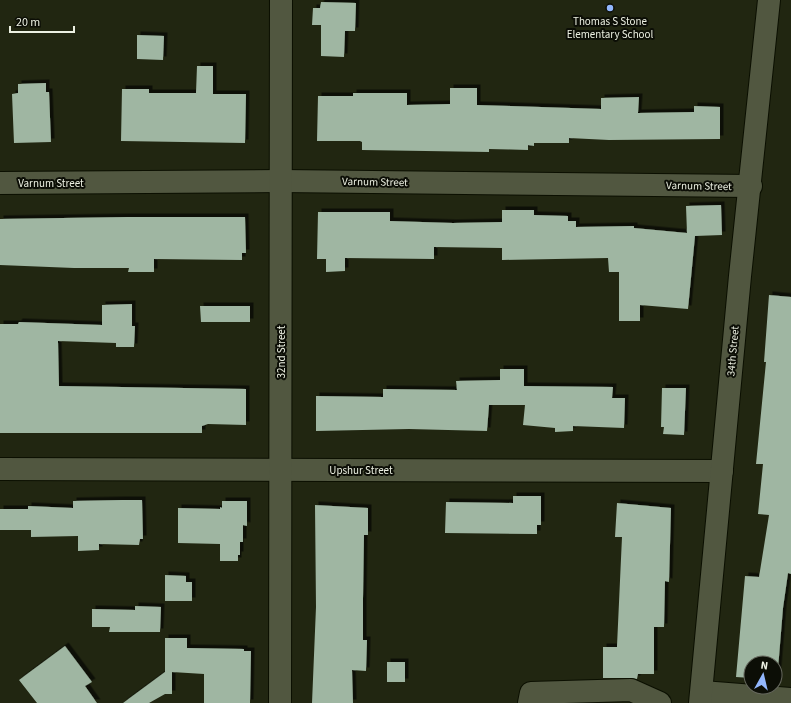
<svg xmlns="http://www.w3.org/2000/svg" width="791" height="703" font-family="'Source Sans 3',sans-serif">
<defs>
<filter id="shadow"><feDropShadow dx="3.5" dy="-3.5" stdDeviation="0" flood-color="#0009"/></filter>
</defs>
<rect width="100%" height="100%" fill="#212611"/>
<g fill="#9fb6a2" filter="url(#shadow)">
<polygon points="321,2 356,3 355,31 345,31 344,57 321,56 321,25 312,25 313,8 320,8"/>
<polygon points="137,35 164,36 163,60 137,59"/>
<polygon points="197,66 213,66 213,94 246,94 245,143 121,141 122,89 149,89 149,93 196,93"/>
<polygon points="46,83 46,92 49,92 51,142 14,143 12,94 18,93 18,84"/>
<polygon points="450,88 477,88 477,105 601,109 601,98 639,97 638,113 694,112 694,106 720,107 720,139 609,140 569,138 569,143 534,143 534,146 528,145 528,150 489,149 489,152 362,150 362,142 360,141 317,141 318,96 353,96 353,93 407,93 407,105 450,104"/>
<polygon points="721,205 722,235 695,236 688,309 640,305 640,321 619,321 619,272 609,272 608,258 502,260 502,248 434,247 434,259 345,258 345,271 326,272 326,259 317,259 318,212 390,212 390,221 453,223 502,222 502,210 534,210 534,215 568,216 568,221 576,221 576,227 634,226 634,228 687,233 686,206"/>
<polygon points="127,217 245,217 246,253 242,253 242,260 154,259 154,272 128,272 129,268 74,268 0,265 0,219"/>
<polygon points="769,295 791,297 791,574 788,573 783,608 777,681 775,681 775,663 751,663 751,678 736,677 745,576 759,577 769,515 758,514 763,464 756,464 766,362 764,362"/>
<polygon points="132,304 132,326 135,326 134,347 116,347 116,343 58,341 59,386 246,389 246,425 208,424 202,426 202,433 0,433 0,324 18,324 19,322 102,325 102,305"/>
<polygon points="200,306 250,306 250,322 201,322"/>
<polygon points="500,369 524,369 524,386 613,387 612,398 625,398 624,428 573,426 573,431 555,432 555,428 523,425 525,405 489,405 487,431 409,429 316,431 316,396 383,397 383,389 457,390 456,381 500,380"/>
<polygon points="662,388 686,388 684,435 663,434 664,427 661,427"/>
<polygon points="513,496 541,496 541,525 537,525 537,534 445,533 446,502 513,503"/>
<polygon points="122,500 142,500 143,539 140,539 139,545 99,544 99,550 78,551 78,536 31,537 31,530 0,530 0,509 28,509 28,506 73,508 73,501"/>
<polygon points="222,501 247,501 247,526 243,525 243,542 240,542 240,555 238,555 238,561 220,561 220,544 178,543 178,508 220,509 220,507 222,508"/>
<polygon points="617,503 671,508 669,582 665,581 664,627 654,627 654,674 638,674 637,679 631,678 603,678 603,647 617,647 617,646 622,537 615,537"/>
<polygon points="315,505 368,508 368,535 364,535 363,598 363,640 367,640 366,671 352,670 353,703 312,703 316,607"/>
<polygon points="165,575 186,576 186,582 192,582 192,601 165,601"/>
<polygon points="135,606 161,607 160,632 109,632 110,627 92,627 92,609 135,610"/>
<polygon points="165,638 187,638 187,648 244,649 244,651 251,651 250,703 204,703 204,674 172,672 172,694 165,694 149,703 123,703 165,672"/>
<polygon points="65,646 92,682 85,686 97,703 37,703 19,680"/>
<rect x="387" y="662" width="18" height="20"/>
</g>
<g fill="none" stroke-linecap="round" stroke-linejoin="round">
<g stroke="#0b0f00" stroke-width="24">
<g id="minor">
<polyline points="0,183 281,181 751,186"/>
<polyline points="0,469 722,471"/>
<polyline points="702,692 791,699"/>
<polyline points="280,703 281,0"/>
<polyline points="529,703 531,693 631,690 660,703"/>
<polyline points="700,703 740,276 769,0"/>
</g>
</g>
<use href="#minor" stroke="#515740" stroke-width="22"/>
</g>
<circle fill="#92b7fd" stroke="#0c0e06" stroke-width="1.5" cx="610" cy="8" r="4"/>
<g text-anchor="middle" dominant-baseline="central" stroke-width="4" stroke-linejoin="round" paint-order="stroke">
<g font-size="11" fill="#ecf0e2" stroke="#0c0e06">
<text x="610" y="21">Thomas S Stone<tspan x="610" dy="13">Elementary School</tspan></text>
</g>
<g font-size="11" fill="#ecf0e2" stroke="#0c0e06">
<text transform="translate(375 182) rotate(1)">Varnum Street</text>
<text x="51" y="183">Varnum Street</text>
<text transform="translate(699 186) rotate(1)">Varnum Street</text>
<text transform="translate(733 351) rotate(-85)">34th Street</text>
<text transform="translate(281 352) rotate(-90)">32nd Street</text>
<text x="361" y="470">Upshur Street</text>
</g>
</g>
<g transform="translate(763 675) rotate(8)"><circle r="19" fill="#0c0e06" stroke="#66685e"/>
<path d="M0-3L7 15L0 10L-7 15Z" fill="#92b7fd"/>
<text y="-6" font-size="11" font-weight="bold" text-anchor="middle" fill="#ecf0e2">N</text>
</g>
<path d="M10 26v6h64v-6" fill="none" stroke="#ecf0e2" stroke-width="2"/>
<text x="16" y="26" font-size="12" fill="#ecf0e2" stroke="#0c0e06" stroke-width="3" paint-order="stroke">20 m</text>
</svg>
